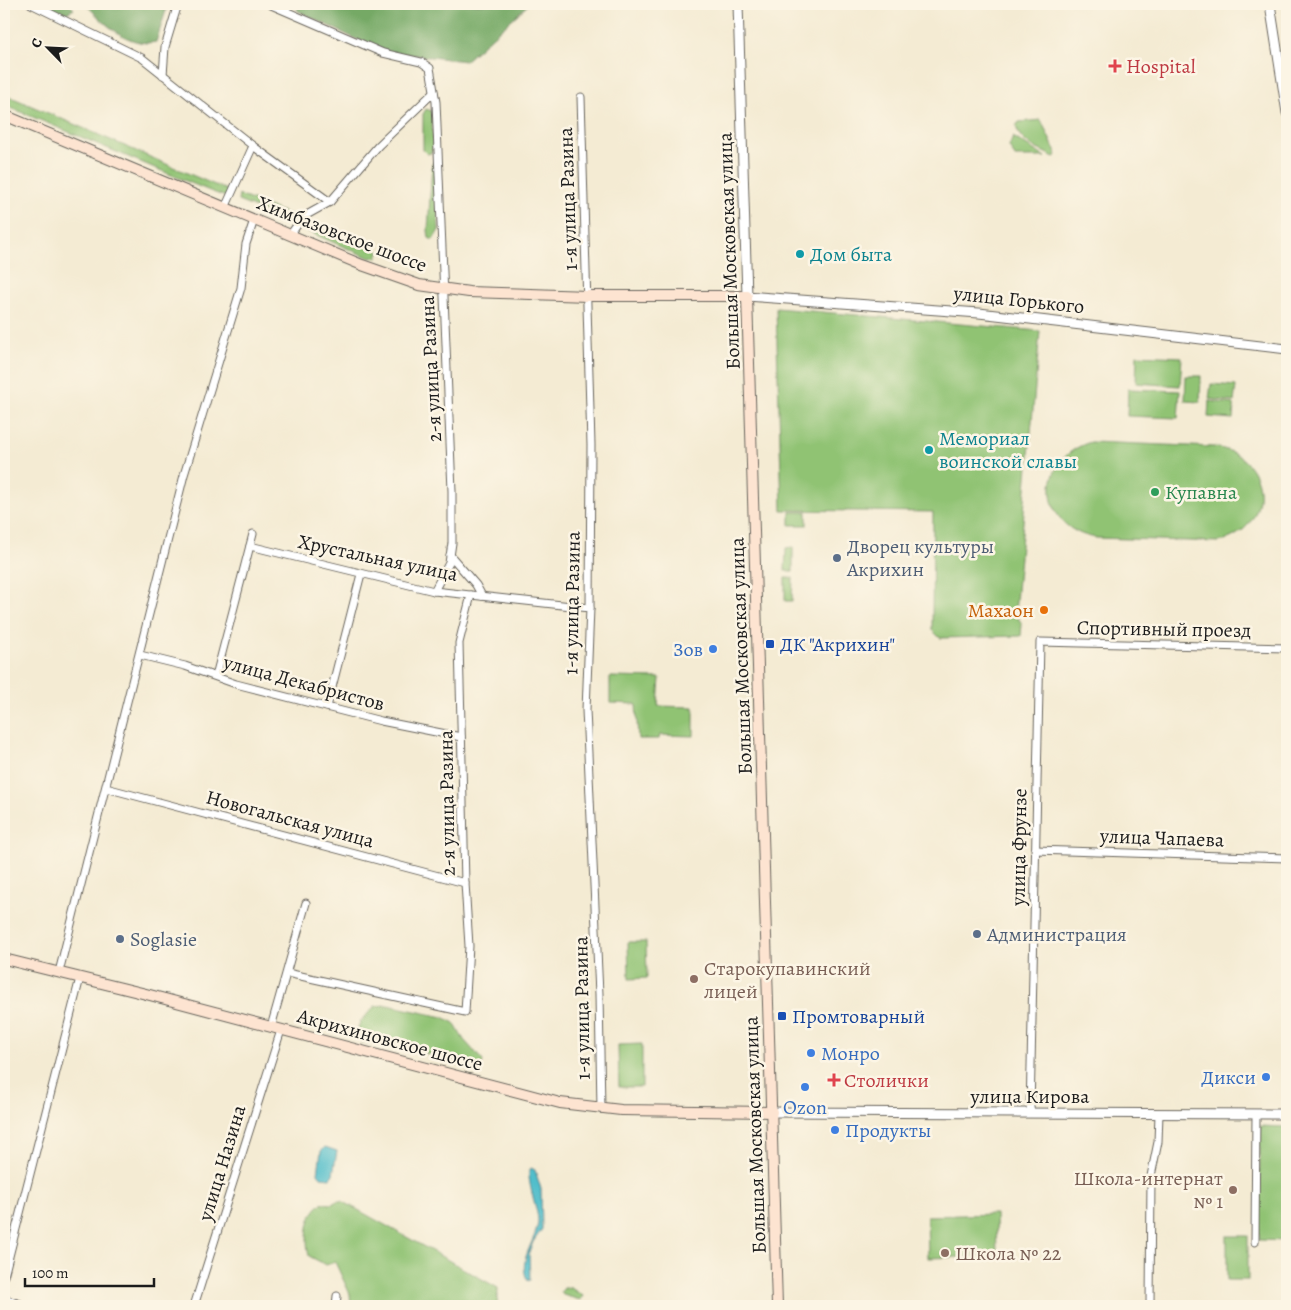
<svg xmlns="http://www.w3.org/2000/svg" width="1291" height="1310" font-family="Alegreya,serif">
<rect width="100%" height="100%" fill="#fcf5e5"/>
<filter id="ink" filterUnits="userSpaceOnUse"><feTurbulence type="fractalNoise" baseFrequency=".02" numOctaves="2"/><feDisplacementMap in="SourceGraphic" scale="10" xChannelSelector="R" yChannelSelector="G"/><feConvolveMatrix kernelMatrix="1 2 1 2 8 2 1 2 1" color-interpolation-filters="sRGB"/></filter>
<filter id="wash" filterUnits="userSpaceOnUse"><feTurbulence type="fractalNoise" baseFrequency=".0096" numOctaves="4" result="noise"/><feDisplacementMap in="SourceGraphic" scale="20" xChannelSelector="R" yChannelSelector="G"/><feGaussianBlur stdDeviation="1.12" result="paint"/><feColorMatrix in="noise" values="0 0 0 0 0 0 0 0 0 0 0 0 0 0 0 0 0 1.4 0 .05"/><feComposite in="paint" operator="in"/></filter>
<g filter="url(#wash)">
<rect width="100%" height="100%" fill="#f4ebd3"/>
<g fill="#90c373" stroke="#567048">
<polygon points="4,94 229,191 230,194 226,197 210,191 4,105"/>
<polygon points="426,109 432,111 433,148 431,153 427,154 423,150 423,114"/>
<path d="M1041,120L1057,155L1054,157C1039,149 1020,144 1016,126L1019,122Z"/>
<polygon points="1013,137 1045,157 1015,157 1009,147"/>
<polygon points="432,163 435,164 439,230 433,240 429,238 428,230"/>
<polygon points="239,195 294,216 296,220 292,222 238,201"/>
<polygon points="306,221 376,249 379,252 377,257 370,258 309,232 303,228"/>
<polygon points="776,308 1040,331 1015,613 1022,624 1021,636 940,638 932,630 933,512 782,510"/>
<polygon points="1137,355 1182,357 1180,386 1136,383"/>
<polygon points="1186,376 1201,376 1200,402 1185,401"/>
<polygon points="1211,384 1236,386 1234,402 1209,399"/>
<polygon points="1128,389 1180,391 1178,418 1127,416"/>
<polygon points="1209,401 1234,404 1233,419 1208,417"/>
<path d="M1091,442L1214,447C1272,455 1275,528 1219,542L1097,538C1038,530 1035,458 1091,442Z"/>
<rect x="790" y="512" width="17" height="13"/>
<polygon points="793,547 793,571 785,571 786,548"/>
<polygon points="785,578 793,578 792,601 785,601"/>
<polygon points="610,677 660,678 658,706 694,707 694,736 660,735 659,739 638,739 636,704 610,703"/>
<polygon points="628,942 646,942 647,978 629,979"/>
<path d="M387,1005L443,1017L454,1023L464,1040L483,1061L481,1069C463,1069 450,1062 434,1056C411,1048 385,1045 361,1042L356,1036L360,1022L375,1006Z"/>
<polygon points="642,1044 642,1087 619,1087 618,1045"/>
<polygon points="1260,1126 1287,1127 1287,1241 1259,1240"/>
<path d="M337,1201H342L498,1288L497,1306H351L350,1294L335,1262L326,1265L309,1256C305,1240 306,1212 323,1203L332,1204Z"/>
<polygon points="996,1214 997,1256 928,1258 927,1216"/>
<rect x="1227" y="1236" width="21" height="44"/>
<polygon points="564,1288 571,1288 583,1296 580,1300 563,1295 561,1292"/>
</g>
<g fill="#74a965" stroke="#486240">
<polygon points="40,4 69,4 74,9 63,15"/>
<path d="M86,4H168L156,42C129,48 103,23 86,4Z"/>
<polygon points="296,4 529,4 465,61 388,52 360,41 298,11"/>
</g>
<g fill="#51becb" stroke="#366d74">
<polygon points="325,1147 337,1151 333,1174 330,1178 321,1177 318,1173 321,1151"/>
<path d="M531,1168L535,1170L541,1189L542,1229L533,1242L529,1253L530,1280L528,1281C516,1260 537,1241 538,1221C538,1208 524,1176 531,1168Z"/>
</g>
</g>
<g filter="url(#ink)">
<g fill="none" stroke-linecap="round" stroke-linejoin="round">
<g stroke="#68645c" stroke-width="9">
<g id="minor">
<polyline points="31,4 142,58 253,146 330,202"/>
<polyline points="269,4 383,53 421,62 430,68 436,102 452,491 452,543 449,563 434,591"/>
<polyline points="163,75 165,47 178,4"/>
<polyline points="581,97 591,445 590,608 586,710 599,994 601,1109"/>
<polyline points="225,208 253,146"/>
<polyline points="290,235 303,217 330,202 378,146 434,92"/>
<polyline points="250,546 434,591 590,608"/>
<polyline points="450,555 476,585 482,596"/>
<polyline points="140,655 185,666 236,684 381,721 461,737"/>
<polyline points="216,676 253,534"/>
<polyline points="327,707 361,574"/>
<polyline points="106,788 465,883"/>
<polyline points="1035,850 1287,858"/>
<polyline points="59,972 184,475 241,288 246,244 254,220"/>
<polyline points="287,973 465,1012 469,946 465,883 459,643 471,595"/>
<polyline points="271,1027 306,903"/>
<polyline points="1030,1113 1040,642 1287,648"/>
<polyline points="1255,1242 1256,1114"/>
<polyline points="4,1276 80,978"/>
<polyline points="4,1299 27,1306"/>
<polyline points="194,1306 281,1030"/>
<polyline points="336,1306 337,1296"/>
<polyline points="1150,1306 1151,1176 1158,1142 1159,1114"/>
</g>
</g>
<g stroke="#68645c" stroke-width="11">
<g id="tertiary">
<polyline points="738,4 747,296 979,313 1287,349"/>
<polyline points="1270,4 1287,113"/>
<polyline points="772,1112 1287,1114"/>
</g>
</g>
<g stroke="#68645c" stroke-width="12">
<g id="secondary">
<polyline points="4,115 362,265 419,285 469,292 587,296 747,296 777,1306"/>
<polyline points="4,959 146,994 560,1103 621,1110 772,1112"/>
</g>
</g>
<use href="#minor" stroke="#fff" stroke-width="7"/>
<use href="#tertiary" stroke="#fff" stroke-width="9"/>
<use href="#secondary" stroke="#fde4d1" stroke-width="10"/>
</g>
</g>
<g fill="#e0444e" stroke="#fcf5e5" stroke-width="2">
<path d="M1112.5 58.5h5v5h5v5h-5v5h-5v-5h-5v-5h5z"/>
<path d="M831.5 1072.5h5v5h5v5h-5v5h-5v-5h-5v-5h5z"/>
</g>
<g fill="#0f9aa8" stroke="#fcf5e5" stroke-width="2">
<circle cx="800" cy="254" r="5"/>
<circle cx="929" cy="450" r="5"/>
</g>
<circle fill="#2e9e5b" stroke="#fcf5e5" stroke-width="2" cx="1155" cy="492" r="5"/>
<g fill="#5c6f8a" stroke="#fcf5e5" stroke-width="2">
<circle cx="837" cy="558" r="5"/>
<circle cx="977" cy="934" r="5"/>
<circle cx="120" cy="939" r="5"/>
</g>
<circle fill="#e8710a" stroke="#fcf5e5" stroke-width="2" cx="1044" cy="610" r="5"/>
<g fill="#1a4fb4" stroke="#fcf5e5" stroke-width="2">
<rect x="765" y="639" width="10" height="10" rx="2.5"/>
<rect x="777" y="1011" width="10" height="10" rx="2.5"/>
</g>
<g fill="#3f7fe0" stroke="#fcf5e5" stroke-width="2">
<circle cx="713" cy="649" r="5"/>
<circle cx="811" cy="1053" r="5"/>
<circle cx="1266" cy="1077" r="5"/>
<circle cx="805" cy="1087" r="5"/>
<circle cx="835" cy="1130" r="5"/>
</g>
<g fill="#8d6e63" stroke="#fcf5e5" stroke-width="2">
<circle cx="694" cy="979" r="5"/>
<circle cx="1233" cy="1190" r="5"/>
<circle cx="945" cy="1253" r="5"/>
</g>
<g text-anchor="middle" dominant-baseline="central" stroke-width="5" stroke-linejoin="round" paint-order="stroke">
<g font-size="20" fill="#be3a42" stroke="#fcf5e5" text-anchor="start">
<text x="1126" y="66">Hospital</text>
<text x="844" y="1080">Столички</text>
</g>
<g font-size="20" fill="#1c1c1c" stroke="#fcf5e5">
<text transform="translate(568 199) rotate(-92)">1-я улица Разина</text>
<text transform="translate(342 234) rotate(21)">Химбазовское шоссе</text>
<text transform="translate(729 251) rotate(-92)">Большая Московская улица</text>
<text transform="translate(1019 300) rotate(6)">улица Горького</text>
<text transform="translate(431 369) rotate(-93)">2-я улица Разина</text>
<text transform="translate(378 558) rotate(12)">Хрустальная улица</text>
<text transform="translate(572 603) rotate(-89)">1-я улица Разина</text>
<text transform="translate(1164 629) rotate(1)">Спортивный проезд</text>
<text transform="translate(741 656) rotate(-92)">Большая Московская улица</text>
<text transform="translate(304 683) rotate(15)">улица Декабристов</text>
<text transform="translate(447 803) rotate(-91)">2-я улица Разина</text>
<text transform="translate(290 819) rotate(15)">Новогальская улица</text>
<text transform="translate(1162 838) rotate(2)">улица Чапаева</text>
<text transform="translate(1019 847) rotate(-89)">улица Фрунзе</text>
<text transform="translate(582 1008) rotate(-91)">1-я улица Разина</text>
<text transform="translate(390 1040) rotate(15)">Акрихиновское шоссе</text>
<text x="1030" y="1096">улица Кирова</text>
<text transform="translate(755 1135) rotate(-92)">Большая Московская улица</text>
<text transform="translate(222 1163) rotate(-73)">улица Назина</text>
</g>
<g font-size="20" fill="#0d838f" stroke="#fcf5e5" text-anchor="start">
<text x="810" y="254">Дом быта</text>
<text x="939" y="438">Мемориал<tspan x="939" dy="23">воинской славы</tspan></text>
</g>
<g font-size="20" fill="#27864d" stroke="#fcf5e5" text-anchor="start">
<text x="1165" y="492">Купавна</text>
</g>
<g font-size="20" fill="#4e5e75" stroke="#fcf5e5" text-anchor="start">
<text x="847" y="546">Дворец культуры<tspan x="847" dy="23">Акрихин</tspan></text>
<text x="987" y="934">Администрация</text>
<text x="130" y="939">Soglasie</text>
</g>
<g font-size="20" fill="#c56008" stroke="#fcf5e5" text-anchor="end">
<text x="1034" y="610">Махаон</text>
</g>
<g font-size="20" fill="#164399" stroke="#fcf5e5" text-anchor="start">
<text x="780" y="644">ДК "Акрихин"</text>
<text x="792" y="1016">Промтоварный</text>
</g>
<g font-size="20" fill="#366cbe" stroke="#fcf5e5" text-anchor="end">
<text x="703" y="649">Зов</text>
<text x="821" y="1053" text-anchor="start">Монро</text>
<text x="1256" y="1077">Дикси</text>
<text x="805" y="1107" text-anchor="middle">Ozon</text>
<text x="845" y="1130" text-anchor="start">Продукты</text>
</g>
<g font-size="20" fill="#785e54" stroke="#fcf5e5" text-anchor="start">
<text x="704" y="968">Старокупавинский<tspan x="704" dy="23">лицей</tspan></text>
<text x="1223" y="1178" text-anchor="end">Школа-интернат<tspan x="1223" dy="23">№ 1</tspan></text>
<text x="955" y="1253">Школа № 22</text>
</g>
</g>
<rect width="1291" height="1310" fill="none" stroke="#fcf5e5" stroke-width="20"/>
<g transform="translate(48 48) rotate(294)" stroke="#fcf5e5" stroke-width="4" paint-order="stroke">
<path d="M0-4L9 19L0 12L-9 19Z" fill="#1c1c1c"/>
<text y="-8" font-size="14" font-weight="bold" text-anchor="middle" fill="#1c1c1c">С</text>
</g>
<path d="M25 1278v8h129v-8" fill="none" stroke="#1c1c1c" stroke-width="2.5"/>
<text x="32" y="1278" font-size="15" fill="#1c1c1c" stroke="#fcf5e5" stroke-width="4" paint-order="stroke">100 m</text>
</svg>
